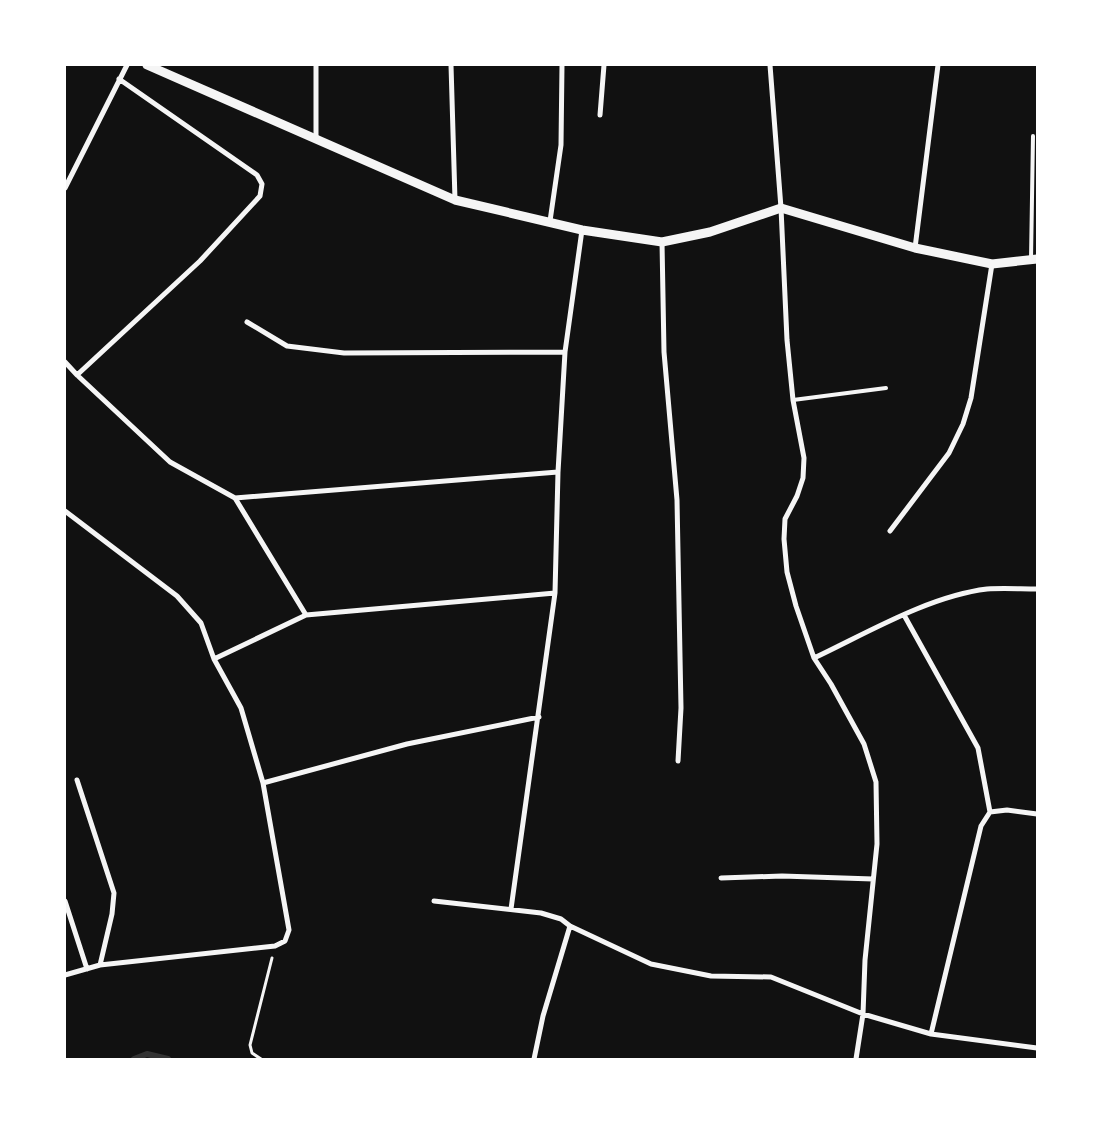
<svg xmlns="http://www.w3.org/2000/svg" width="1102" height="1124" viewBox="0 0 1102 1124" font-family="Barlow,sans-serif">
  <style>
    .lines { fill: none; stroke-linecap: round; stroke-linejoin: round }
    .stream { stroke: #333; stroke-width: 6 }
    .path { stroke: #f5f5f5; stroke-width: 3 }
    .service { stroke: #f5f5f5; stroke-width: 4 }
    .minor { stroke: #f5f5f5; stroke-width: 5 }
    .tertiary { stroke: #f5f5f5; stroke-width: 9 }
  </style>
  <rect width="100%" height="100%" fill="#111"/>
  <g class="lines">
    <path class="stream" d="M 134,1059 L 147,1054 L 168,1059"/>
    <path class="path" d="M 261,1059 L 252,1053 L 250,1045 L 272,958"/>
    <path class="service" d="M 1031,259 L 1033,136
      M 793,400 L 886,388"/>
    <path class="minor" d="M 451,65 L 455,200
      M 770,65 L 781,208 L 787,340 L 793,400 L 804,458 L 803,478 L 797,496 L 785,519 L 784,539 L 787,572 L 796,606 L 814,658 L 831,684 L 864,744 L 876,782 L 877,844 L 865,960 L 863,1014 L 856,1059
      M 600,115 L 604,65
      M 316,140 L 316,65
      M 65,188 L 127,65
      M 550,221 L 561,145 L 562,65
      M 662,242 L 664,352 L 677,500 L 681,708 L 678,761
      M 915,248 L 938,65
      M 247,322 L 287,346 L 344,353 L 565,352
      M 65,362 L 77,375 L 170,462 L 235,498 L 558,472
      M 77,375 L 200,261 L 260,196 L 262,184 L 257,175 L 119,79
      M 235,498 L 306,615
      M 65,511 L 177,596 L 201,623 L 214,659 L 241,708 L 263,783 L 289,930 L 285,941 L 275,946 L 100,965 L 65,975
      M 890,531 L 949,453 L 963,424 L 971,398 L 992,264
      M 904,615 L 978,748 L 990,812 L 981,826 L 931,1034
      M 814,658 C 867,633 929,596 987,589 C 1003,588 1021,589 1037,589
      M 214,659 L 306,615 L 555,593
      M 77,780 L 114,893 L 112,914 L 100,965
      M 263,783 L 407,744 L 539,717
      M 990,812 L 1007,810 L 1037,814
      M 721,878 L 782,876 L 873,879
      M 65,901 L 87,969
      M 434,901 L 541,913 L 561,919 L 570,926 L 651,964 L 711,976 L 771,977 L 863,1014 L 931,1034 L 1037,1048
      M 511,909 L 555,593 L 558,472 L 565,352 L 582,230
      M 534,1059 L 543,1016 L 570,926"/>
    <path class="tertiary" d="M 147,65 L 455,200 L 582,230 L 662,242 L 710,232 L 781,208 L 915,248 L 992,264 L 1037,259"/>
  </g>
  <rect width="1102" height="1124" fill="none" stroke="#ffffff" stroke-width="132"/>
</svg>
